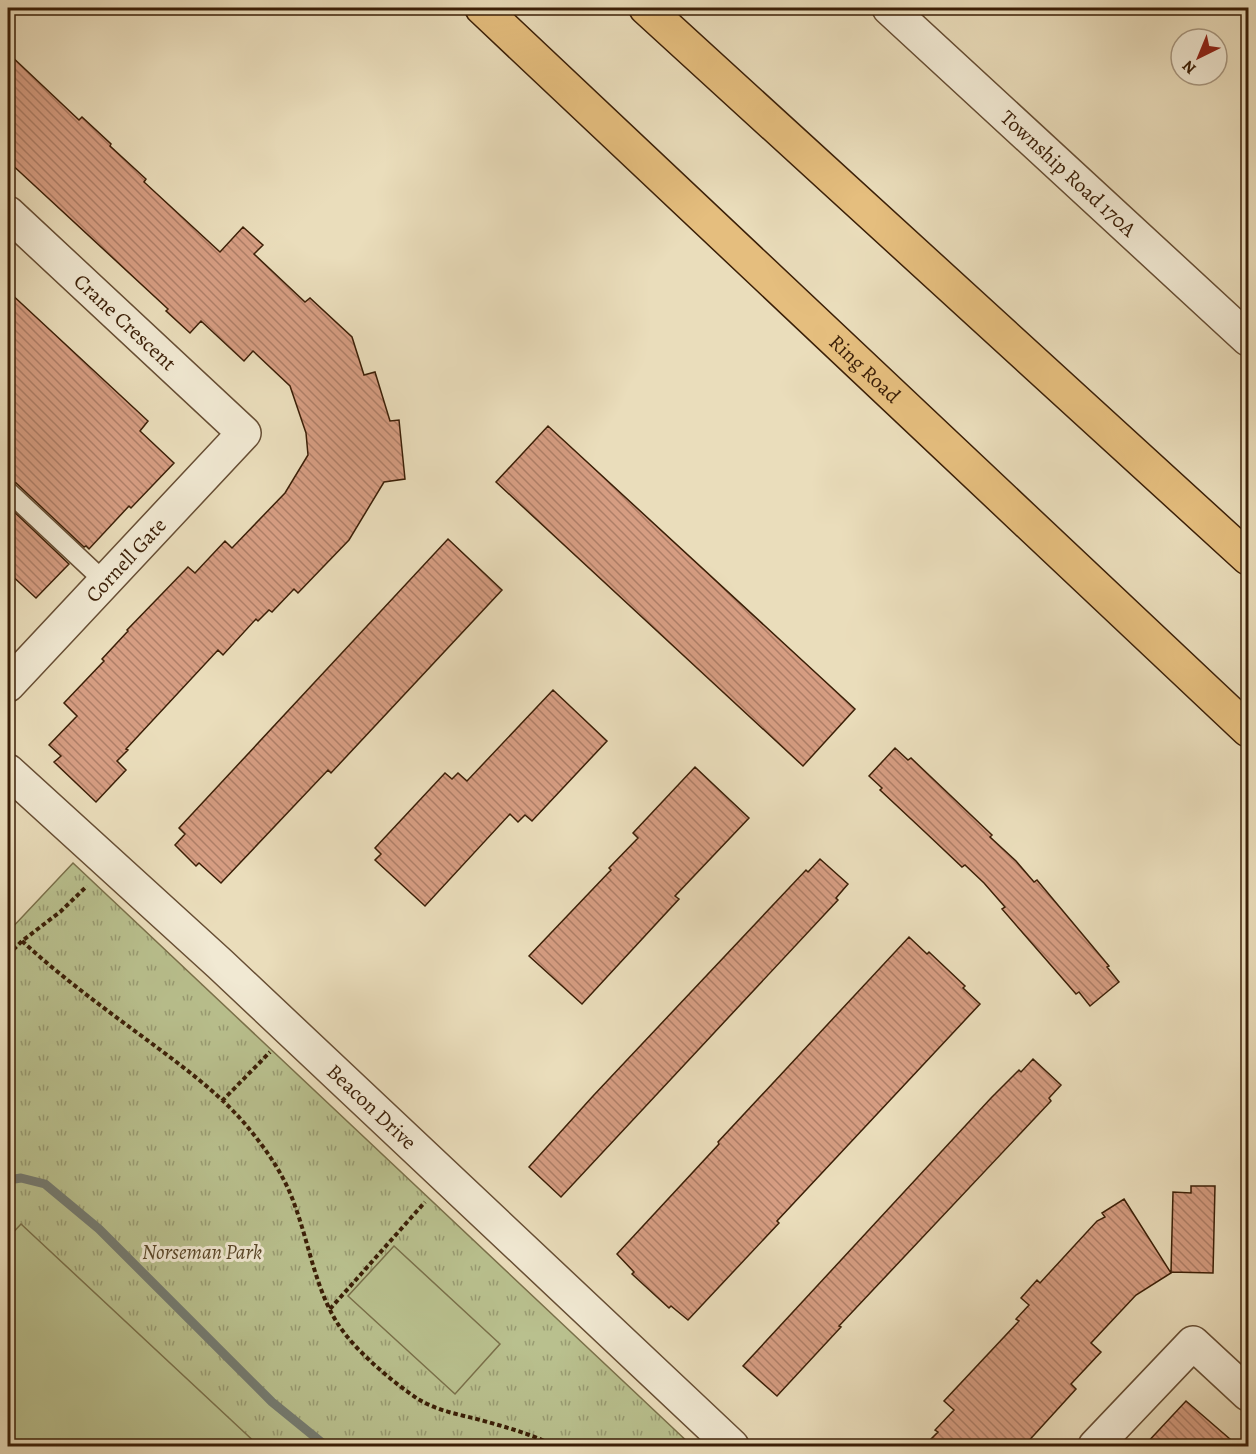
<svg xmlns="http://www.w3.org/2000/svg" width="1256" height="1454" viewBox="0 0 1256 1454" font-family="Alegreya,serif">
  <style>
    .park { fill: url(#park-tufts); stroke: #7a704a; stroke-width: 1.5 }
    .pitch { fill: #b9c08e; stroke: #7a704a; stroke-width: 1.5 }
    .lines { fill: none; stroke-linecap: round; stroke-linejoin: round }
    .stream { stroke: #757c72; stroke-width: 9 }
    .building { fill: url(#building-back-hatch); stroke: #3b1f07; stroke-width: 1.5 }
    .lane-casing { stroke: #674e34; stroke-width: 21 }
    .street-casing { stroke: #674e34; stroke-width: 36 }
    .highway-casing { stroke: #3b1f07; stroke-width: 36 }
    .path { stroke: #3b1f07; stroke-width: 4; stroke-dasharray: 4.5 3; stroke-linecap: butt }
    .lane { stroke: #f1e9d3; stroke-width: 18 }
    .street { stroke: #f1e9d3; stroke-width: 33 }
    .highway { stroke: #e5be7e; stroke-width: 33 }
    .labels { text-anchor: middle; stroke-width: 6; stroke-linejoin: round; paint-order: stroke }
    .street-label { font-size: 21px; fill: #3b1f07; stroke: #f1e9d3 }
    .park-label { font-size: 21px; font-style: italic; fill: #5a4729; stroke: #f1e9d3 }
  </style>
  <defs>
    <pattern id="park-tufts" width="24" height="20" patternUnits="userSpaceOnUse" patternTransform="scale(1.5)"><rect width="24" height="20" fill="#b9c08e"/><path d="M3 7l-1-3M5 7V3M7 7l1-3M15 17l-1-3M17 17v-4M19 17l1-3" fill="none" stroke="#989b72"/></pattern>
    <pattern id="building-back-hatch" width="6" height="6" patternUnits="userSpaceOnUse" patternTransform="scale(1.5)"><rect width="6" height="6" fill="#d69d82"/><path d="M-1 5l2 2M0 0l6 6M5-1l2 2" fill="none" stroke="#af7f68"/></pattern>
  </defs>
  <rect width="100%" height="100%" fill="#eaddbb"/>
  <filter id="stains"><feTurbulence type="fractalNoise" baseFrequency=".00333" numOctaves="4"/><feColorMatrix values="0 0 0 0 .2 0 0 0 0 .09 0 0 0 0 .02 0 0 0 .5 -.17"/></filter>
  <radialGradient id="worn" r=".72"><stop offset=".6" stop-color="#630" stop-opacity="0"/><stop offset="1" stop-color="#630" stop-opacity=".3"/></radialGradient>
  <path class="park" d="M 73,863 L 692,1446 L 8,1446 L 8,932 Z"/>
  <path class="pitch" d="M 21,1224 L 259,1446 L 8,1446 L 8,1238 Z
    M 394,1246 L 500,1344 L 455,1394 L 348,1296 Z"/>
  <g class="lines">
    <path class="stream" d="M 8,1180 L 21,1178 L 45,1184 L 99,1229 L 272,1402 L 326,1446"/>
  </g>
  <path class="building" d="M 8,53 L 79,120 L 82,117 L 111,144 L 110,146 L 146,179 L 144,182 L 220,252 L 243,227 L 263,245 L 254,254 L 305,302 L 310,298 L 352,337 L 364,375 L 375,372 L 390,421 L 399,420 L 405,479 L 384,482 L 349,540 L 298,593 L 294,589 L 272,612 L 269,610 L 258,621 L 256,619 L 223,655 L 218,650 L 126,749 L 128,750 L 117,761 L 126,770 L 96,802 L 54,762 L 61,756 L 49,745 L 77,716 L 64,703 L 104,661 L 102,659 L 128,631 L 127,630 L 188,567 L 195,573 L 225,541 L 232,548 L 285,493 L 308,455 L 306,433 L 290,386 L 253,351 L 244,361 L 201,321 L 190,333 L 166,311 L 168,309 L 8,161 Z
    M 8,291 L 148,421 L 140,431 L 174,463 L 131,508 L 129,506 L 89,549 L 86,546 L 84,547 L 16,483 L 8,480 Z
    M 548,426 L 855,709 L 803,766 L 496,482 Z
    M 8,506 L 69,564 L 36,598 L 8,572 Z
    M 448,539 L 502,590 L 331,773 L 328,770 L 221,883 L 199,863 L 196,866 L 175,845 L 185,834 L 179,828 Z
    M 553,690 L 607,741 L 532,821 L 525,815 L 518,822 L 510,814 L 425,906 L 375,860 L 381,854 L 375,848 L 445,773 L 452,779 L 458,773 L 467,781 Z
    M 895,748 L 908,760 L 911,758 L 992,835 L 990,837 L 1016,861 L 1034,882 L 1037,880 L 1109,966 L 1107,967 L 1119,982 L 1090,1006 L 1079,992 L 1076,994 L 1002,909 L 1005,907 L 984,883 L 965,865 L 962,867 L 926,833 L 880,790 L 882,788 L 869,776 Z
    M 695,767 L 749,818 L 675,896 L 679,899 L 582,1004 L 529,956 L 611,870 L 609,868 L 638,838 L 633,833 Z
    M 820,859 L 848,884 L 836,898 L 838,900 L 561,1197 L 529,1167 L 593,1096 L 806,870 L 808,872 Z
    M 909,937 L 927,954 L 929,952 L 965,986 L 963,988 L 980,1004 L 777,1221 L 779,1223 L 688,1320 L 671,1306 L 669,1308 L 632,1274 L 634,1272 L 617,1254 L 719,1144 L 718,1142 Z
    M 1033,1059 L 1061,1085 L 1049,1098 L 1051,1101 L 839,1326 L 841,1327 L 777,1396 L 743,1366 L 991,1098 L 1019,1070 L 1021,1072 Z
    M 1191,1186 L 1215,1186 L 1213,1273 L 1171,1272 L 1173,1192 L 1191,1193 Z
    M 1124,1199 L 1171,1273 L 1136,1295 L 1091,1343 L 1101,1352 L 1071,1384 L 1076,1389 L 1024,1446 L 924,1446 L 938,1432 L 935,1430 L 954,1410 L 944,1401 L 1019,1321 L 1016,1319 L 1029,1305 L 1021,1298 L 1037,1280 L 1040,1283 L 1097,1221 L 1105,1217 L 1102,1213 Z
    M 1186,1401 L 1238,1446 L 1144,1446 Z"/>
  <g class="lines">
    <defs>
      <path id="lane" d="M 8,491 L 105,582"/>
      <g id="street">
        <path id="s1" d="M 889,8 L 1248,339"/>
        <path id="s2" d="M 8,213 L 244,433 L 8,685"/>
        <path id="s3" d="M 8,771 L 220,964 L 732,1446"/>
        <path d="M 1095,1446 L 1193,1343 L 1248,1394"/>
      </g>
      <g id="highway">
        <path id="s4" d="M 482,8 L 1248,730"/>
        <path d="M 646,8 L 1248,558"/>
      </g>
    </defs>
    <use href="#lane" class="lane-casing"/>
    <use href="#street" class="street-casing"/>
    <use href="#highway" class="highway-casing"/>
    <path class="path" d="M 22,941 C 60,976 101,1006 143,1037 C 179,1064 216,1090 246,1125 C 266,1149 285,1176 295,1206 C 309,1244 315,1286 336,1321 C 353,1349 391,1381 418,1399 C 434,1409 455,1414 473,1418 C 502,1426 529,1433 555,1446
      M 8,955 L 22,941 L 60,912 L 87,886
      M 222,1101 L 270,1052
      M 330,1309 L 425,1202"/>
    <use href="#lane" class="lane"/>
    <use href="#street" class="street"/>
    <use href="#highway" class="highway"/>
  </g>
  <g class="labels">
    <g class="street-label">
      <text dy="7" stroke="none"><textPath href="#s1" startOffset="244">Township Road 170A</textPath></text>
      <text dy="7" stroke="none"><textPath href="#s2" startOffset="160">Crane Crescent</textPath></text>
      <text dy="7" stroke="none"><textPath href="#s4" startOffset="526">Ring Road</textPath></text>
      <text transform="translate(126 560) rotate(-47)" y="7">Cornell Gate</text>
      <text dy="7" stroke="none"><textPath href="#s3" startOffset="495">Beacon Drive</textPath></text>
    </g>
    <g class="park-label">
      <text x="202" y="1259">Norseman Park</text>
    </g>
  </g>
  <rect width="1256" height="1454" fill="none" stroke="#eaddbb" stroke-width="30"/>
  <rect x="9" y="9" width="1238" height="1436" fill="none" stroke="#3b1f07" stroke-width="3"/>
  <rect x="15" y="15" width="1226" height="1424" fill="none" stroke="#3b1f07" stroke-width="1.5"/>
  <g transform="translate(1199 57) rotate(223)"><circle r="28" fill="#f1e9d3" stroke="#a89881" stroke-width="1.5"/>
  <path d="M0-4.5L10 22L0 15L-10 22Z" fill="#8f2418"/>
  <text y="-9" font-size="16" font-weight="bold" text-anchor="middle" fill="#3b1f07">N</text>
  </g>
  <rect width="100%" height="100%" filter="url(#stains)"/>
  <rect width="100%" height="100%" fill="url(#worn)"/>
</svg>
